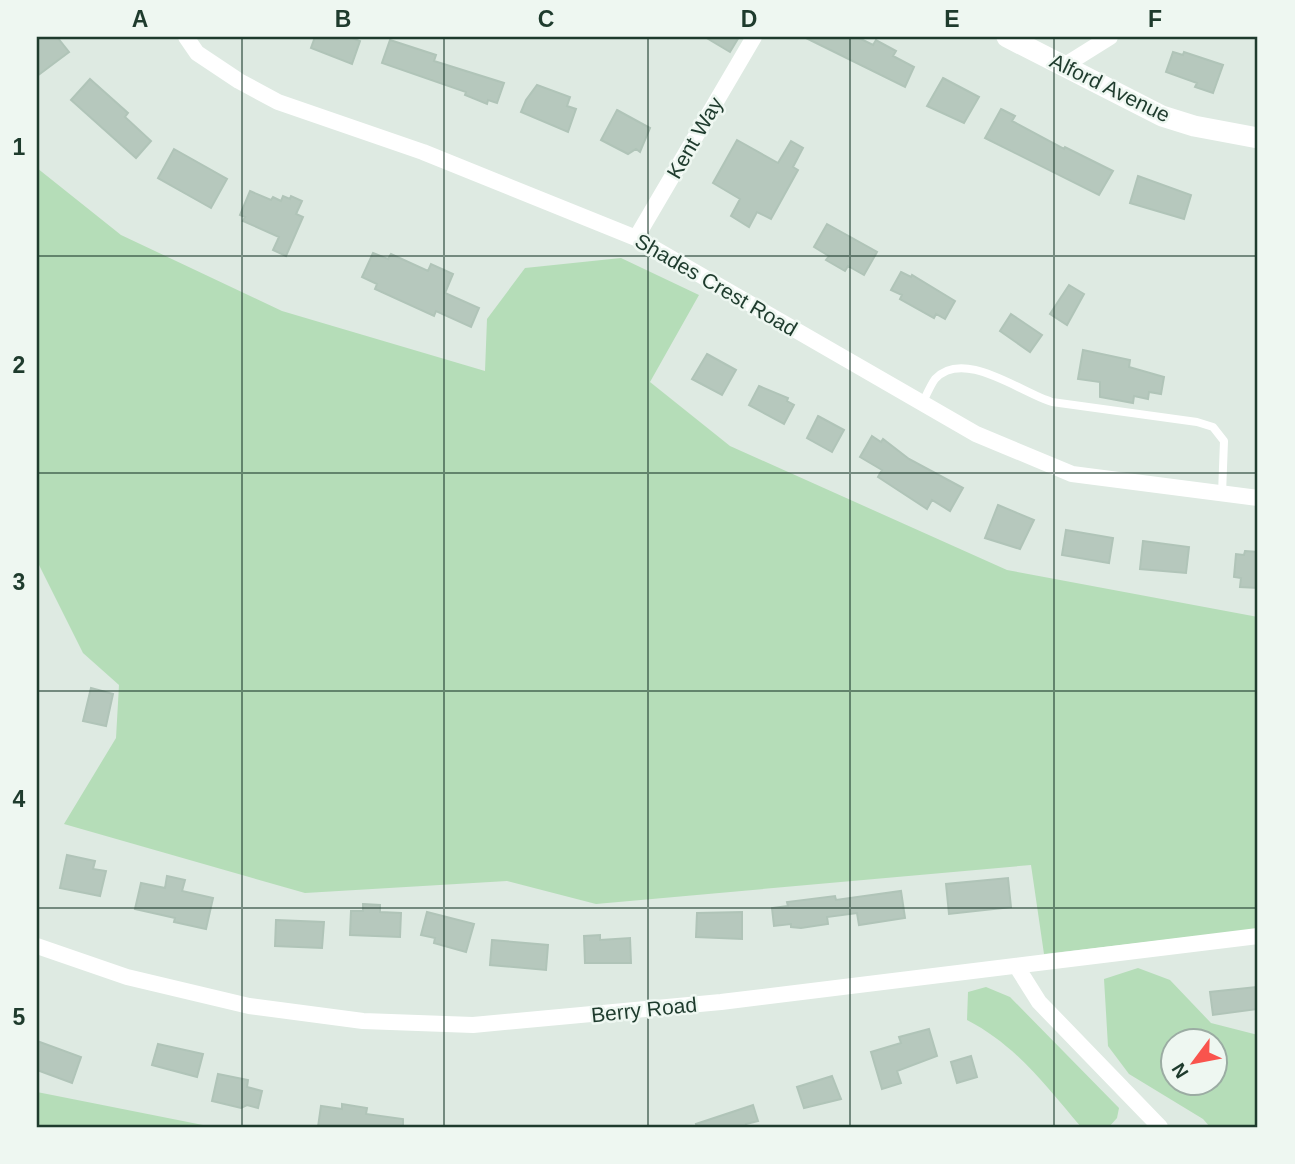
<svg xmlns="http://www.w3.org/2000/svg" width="1295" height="1164" viewBox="0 0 1295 1164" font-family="Helvetica,sans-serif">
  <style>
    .green { fill: #b5ddb8; fill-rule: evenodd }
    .building { fill: #b6c8bd; stroke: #b0c4b8; stroke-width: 2 }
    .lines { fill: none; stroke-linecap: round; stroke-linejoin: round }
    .service { stroke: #fff; stroke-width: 8 }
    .minor { stroke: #fff; stroke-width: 16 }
    .tertiary { stroke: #fff; stroke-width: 21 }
    .grid { fill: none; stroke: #1e3b2d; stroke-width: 2; stroke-opacity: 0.55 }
    .labels { text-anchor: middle; stroke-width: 5; stroke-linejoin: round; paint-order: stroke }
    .street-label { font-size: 21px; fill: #1e3b2d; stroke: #eef7f1 }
    .neatline { fill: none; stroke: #1e3b2d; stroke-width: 2.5 }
    .grid-label { font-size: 23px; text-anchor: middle; font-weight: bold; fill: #1e3b2d }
  </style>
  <rect width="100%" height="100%" fill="#deeae2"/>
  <path class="green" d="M 37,168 L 121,235 L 282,311 L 485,371 L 487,319 L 525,268 L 621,258 L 699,295 L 650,382 L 730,446 L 1007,570 L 1258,617 L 1258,929 L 1044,954 L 1031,865 L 596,904 L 507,881 L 305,893 L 64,824 L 116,738 L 119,685 L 83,653 L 37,561 Z
    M 1138,968 L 1170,980 L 1211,1023 L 1258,1035 L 1258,1127 L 1210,1127 L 1203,1119 L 1129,1074 L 1108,1046 L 1104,979 ZM 1172,1042 L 1214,1042 L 1214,1084 L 1172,1084 Z
    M 986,987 L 1010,997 L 1119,1108 L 1117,1118 L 1109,1127 L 1081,1127 C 1045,1085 1017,1046 967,1020 L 968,992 Z
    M 37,1092 L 213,1127 L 37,1127 Z"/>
  <path class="building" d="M 37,37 L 57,37 L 69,52 L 37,76 Z
    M 315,37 L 349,37 L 360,41 L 352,64 L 311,48 Z
    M 705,37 L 739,37 L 730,52 Z
    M 804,37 L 857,37 L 873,45 L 876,40 L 896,51 L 893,56 L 914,67 L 905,87 Z
    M 390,40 L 436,55 L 434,61 L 504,83 L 497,103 L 488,100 L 487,104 L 465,95 L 466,92 L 382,63 Z
    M 1173,52 L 1183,55 L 1184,52 L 1223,65 L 1213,93 L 1195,87 L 1197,83 L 1166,72 Z
    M 943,78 L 979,97 L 964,123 L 927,106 Z
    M 90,79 L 128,113 L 125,117 L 151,141 L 136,158 L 71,100 Z
    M 537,85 L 570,97 L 567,106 L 576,109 L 568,132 L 521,112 L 526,100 Z
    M 1001,109 L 1015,116 L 1012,121 L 1064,149 L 1065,147 L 1113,171 L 1099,195 L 985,138 Z
    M 617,110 L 650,128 L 640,152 L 636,149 L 628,154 L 601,140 Z
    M 737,140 L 778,163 L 791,141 L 803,148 L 793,167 L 798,170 L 771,219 L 757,212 L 749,227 L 731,216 L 740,199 L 713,183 Z
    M 174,149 L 227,179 L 211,208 L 158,178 Z
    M 1138,176 L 1191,195 L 1184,219 L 1130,203 Z
    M 250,191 L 271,200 L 273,197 L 281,201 L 283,196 L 290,199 L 291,196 L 302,201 L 296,214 L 303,217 L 286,256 L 273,250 L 279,237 L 243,221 L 245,217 L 240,215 Z
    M 827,224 L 877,252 L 864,275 L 848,266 L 845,271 L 826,260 L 829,256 L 814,247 Z
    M 373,253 L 388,259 L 391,254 L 428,271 L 431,264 L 453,274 L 445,293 L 479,308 L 471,327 L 436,311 L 434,316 L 375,289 L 377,284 L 362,277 Z
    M 901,272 L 911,277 L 912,275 L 955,301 L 945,319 L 936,314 L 934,318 L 900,299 L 902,295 L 891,290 Z
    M 1069,285 L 1084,294 L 1067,325 L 1050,314 Z
    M 1011,314 L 1042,335 L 1030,352 L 1000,331 Z
    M 1083,350 L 1130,360 L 1129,367 L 1164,377 L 1161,394 L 1149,392 L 1148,399 L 1134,396 L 1133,403 L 1100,397 L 1100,382 L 1078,379 Z
    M 707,354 L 736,370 L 722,395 L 692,379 Z
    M 759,386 L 788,398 L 787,401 L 794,405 L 784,424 L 749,405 Z
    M 818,416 L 844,430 L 832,452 L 807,438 Z
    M 872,436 L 881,442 L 883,439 L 909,459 L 963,488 L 950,511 L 932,500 L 927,509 L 878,477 L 882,470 L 860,457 Z
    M 998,505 L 1034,520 L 1020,549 L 985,538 Z
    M 1066,530 L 1113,538 L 1109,563 L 1062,555 Z
    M 1143,541 L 1189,547 L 1186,573 L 1140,569 Z
    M 1245,551 L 1258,552 L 1258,588 L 1240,587 L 1241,578 L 1234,577 L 1236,554 L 1244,555 Z
    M 91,688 L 113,694 L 106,726 L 83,721 Z
    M 67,855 L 95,861 L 93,869 L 106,871 L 100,896 L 60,888 Z
    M 167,876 L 185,880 L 182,891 L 213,898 L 206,929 L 174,922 L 175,918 L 135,909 L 141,883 L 165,888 Z
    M 1008,878 L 1011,907 L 949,914 L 946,884 Z
    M 901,891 L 905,918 L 859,925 L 857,913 L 827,917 L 828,924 L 801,928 L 791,927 L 791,924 L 774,926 L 772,908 L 788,906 L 787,902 L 835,896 L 836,900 Z
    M 363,904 L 380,905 L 380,912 L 401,913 L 400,937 L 350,935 L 351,911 L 363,911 Z
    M 427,912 L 474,924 L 466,952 L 434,943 L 435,938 L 421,935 Z
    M 742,912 L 742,939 L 696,937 L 697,913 Z
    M 276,920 L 324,922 L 322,948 L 275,946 Z
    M 600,935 L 600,940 L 630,938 L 631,963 L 585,963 L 584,936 Z
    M 492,940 L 548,945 L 546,970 L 490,965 Z
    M 1256,987 L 1258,1009 L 1213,1015 L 1210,992 Z
    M 929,1029 L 937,1056 L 897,1071 L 901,1083 L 882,1089 L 871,1052 L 901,1043 L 899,1037 Z
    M 37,1041 L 81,1057 L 72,1083 L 37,1070 Z
    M 158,1044 L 203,1054 L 197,1077 L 152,1065 Z
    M 971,1056 L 977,1077 L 957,1083 L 951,1062 Z
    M 218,1074 L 248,1080 L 247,1087 L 262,1091 L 258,1108 L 247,1105 L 241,1108 L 212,1101 Z
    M 832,1076 L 841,1099 L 804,1108 L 797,1087 Z
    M 342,1104 L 367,1108 L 366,1114 L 403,1119 L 403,1127 L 318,1127 L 321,1106 L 342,1109 Z
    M 753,1105 L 758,1121 L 746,1124 L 747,1127 L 697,1127 L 696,1124 Z"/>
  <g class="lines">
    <path class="service" d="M 922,404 C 926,396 930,386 935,379 C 964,348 1021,393 1052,402 L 1197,422 L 1213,427 L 1224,441 L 1222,494"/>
    <path class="minor" d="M 186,37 L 197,53 L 239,81 L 278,102 L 423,152 L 636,238 L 976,434 L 1072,474 L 1258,498
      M 1062,67 L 1110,37
      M 636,238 L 754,37
      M 37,946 L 127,977 L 249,1006 L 363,1021 L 473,1025 L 721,1002 L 1258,936
      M 1017,967 L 1039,1002 L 1160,1127"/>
    <path class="tertiary" d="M 1007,37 L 1162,116 L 1194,126 L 1258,138"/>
  </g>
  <path class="grid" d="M 242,37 L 242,1127M 444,37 L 444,1127M 648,37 L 648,1127M 850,37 L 850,1127M 1054,37 L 1054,1127M 37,256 L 1258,256M 37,473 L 1258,473M 37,691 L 1258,691M 37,908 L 1258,908"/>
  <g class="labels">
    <g class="street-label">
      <text transform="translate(1110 88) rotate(26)" y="7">Alford Avenue</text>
      <text transform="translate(695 138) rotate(-60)" y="7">Kent Way</text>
      <text transform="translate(716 285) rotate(30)" y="7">Shades Crest Road</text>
      <text transform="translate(644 1010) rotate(-6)" y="7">Berry Road</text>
    </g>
  </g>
  <rect width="1295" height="1164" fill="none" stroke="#eef7f1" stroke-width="77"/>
  <g transform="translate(1194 1062) rotate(238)"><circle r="33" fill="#eef7f1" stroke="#9baca3" stroke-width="2"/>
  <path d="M0-5L12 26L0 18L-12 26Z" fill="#f9544d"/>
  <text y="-10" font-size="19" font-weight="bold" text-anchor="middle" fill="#1e3b2d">N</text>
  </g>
  <rect x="38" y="38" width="1218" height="1088" class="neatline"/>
  <g class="grid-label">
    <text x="140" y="27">A</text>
    <text x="343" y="27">B</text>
    <text x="546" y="27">C</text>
    <text x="749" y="27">D</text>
    <text x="952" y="27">E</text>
    <text x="1155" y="27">F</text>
    <text x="19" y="155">1</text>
    <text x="19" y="373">2</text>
    <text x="19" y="590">3</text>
    <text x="19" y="807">4</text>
    <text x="19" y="1025">5</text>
  </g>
</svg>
